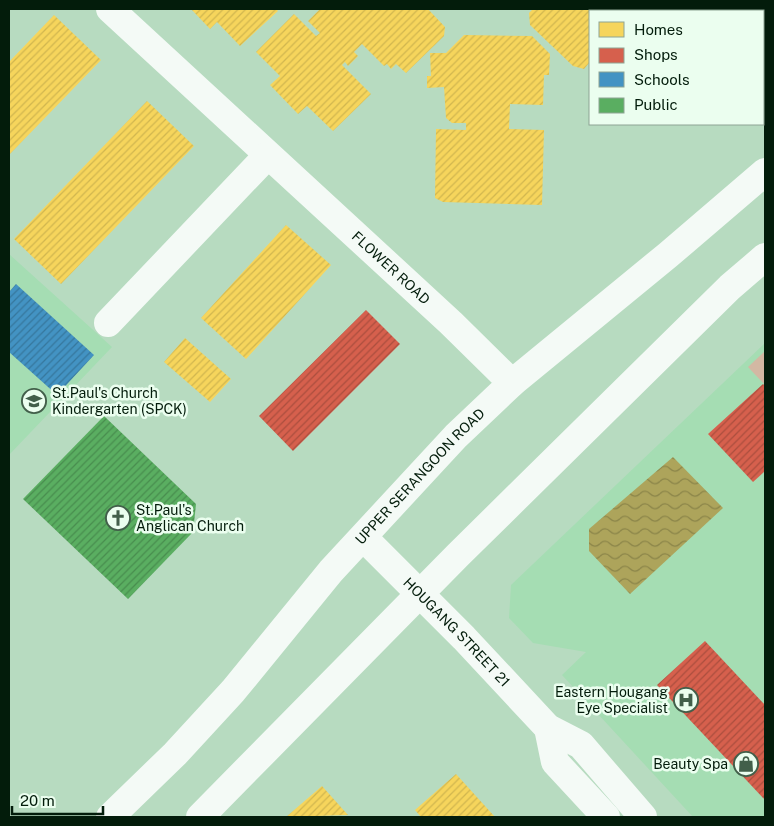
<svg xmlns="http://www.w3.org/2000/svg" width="774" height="826" viewBox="0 0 774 826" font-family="'Public Sans',sans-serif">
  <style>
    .built { fill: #a5ddb3 }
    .green { fill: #d3b8a3 }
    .water { fill: url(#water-waves) }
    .homes { fill: url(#homes-hatch) }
    .shops { fill: url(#shops-hatch) }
    .schools { fill: url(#schools-hatch) }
    .public { fill: url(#public-hatch) }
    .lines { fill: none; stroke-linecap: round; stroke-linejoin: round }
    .street { stroke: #f4faf6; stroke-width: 28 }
    .primary { stroke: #f4faf6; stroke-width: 28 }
    .labels { text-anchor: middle; stroke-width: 5; stroke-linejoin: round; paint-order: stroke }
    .street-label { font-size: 14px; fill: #031c0b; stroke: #ebfeef }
    .poi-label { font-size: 14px; fill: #031c0b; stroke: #ebfeef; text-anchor: start }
  </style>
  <defs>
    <pattern id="water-waves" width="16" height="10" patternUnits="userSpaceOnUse" patternTransform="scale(1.25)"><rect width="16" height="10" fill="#ada45b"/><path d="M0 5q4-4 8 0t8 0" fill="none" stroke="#8b8549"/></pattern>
    <pattern id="homes-hatch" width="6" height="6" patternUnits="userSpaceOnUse" patternTransform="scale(1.25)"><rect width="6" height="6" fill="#f6d55c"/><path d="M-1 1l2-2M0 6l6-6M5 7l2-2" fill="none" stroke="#d1b64f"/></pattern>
    <pattern id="shops-hatch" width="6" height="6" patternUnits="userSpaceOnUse" patternTransform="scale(1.25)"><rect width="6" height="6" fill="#d6604d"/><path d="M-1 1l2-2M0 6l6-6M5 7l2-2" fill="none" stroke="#ab4e3e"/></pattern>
    <pattern id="schools-hatch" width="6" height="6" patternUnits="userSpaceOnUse" patternTransform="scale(1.25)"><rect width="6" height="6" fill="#4393c3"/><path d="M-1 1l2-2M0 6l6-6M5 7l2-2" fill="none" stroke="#36779d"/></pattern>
    <pattern id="public-hatch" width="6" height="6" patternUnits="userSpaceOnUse" patternTransform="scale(1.25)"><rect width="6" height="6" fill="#5aae61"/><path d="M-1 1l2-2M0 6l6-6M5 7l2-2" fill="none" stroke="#488d4e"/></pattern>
  </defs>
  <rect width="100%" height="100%" fill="#b7dbc0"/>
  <path class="built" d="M 9,254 L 112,347 L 9,455 Z
    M 765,343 L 765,817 L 693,817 L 562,675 L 586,652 L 533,643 L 509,618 L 511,585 Z"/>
  <path class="green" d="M 765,351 L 765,385 L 748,367 Z"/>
  <path class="water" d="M 673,457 L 723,508 L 630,594 L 589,551 L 589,529 Z"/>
  <path class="homes" d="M 191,9 L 276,9 L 278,11 L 240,46 L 217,22 L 210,29 Z
    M 320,9 L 428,9 L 445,27 L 444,36 L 406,73 L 396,64 L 391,69 L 387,64 L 384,66 L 362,44 L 354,52 L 358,56 L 348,66 L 345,62 L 342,65 L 371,94 L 333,131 L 307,106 L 298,114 L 270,85 L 280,76 L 256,52 L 294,14 L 316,36 L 320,33 L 308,21 Z
    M 533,9 L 656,9 L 653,11 L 590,11 L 590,62 L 584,69 L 573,66 L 530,25 L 529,13 Z
    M 696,9 L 755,9 L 752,11 L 694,11 Z
    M 54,15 L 101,60 L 9,155 L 9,62 Z
    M 464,35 L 532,36 L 550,54 L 549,75 L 544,75 L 543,105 L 510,104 L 509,129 L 544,130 L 542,205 L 443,202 L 435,198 L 436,129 L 466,130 L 466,123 L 452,123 L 446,118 L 444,87 L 427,88 L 427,76 L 431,76 L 430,53 L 446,53 Z
    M 147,101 L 194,146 L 61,284 L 14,239 Z
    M 286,225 L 331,265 L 246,359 L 201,318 Z
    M 185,338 L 231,379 L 210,402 L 164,362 Z
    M 456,774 L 495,817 L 421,817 L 415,810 Z
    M 322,786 L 348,815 L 286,817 Z"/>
  <path class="shops" d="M 366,310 L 400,344 L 293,451 L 259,416 Z
    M 763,384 L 765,386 L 765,471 L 753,482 L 708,434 Z
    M 705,641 L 765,705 L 765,800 L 657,685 Z"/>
  <path class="schools" d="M 16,284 L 94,355 L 57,395 L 9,352 L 9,292 Z"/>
  <path class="public" d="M 104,416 L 196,504 L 193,532 L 128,599 L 23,499 Z"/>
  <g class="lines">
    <g class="street">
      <path id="s1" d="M 110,9 L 451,323 L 512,383"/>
      <path d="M 108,323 L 267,156"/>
      <path id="s2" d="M 364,538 L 464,638 L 548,728 L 581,745 L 643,817"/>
      <path d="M 548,728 L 555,762 L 606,817"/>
    </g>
    <g class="primary">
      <path id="s3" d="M 110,817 L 175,754 L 233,691 L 331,571 L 456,436 L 512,383 L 668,255 L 765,172"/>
      <path d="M 200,817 L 458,555 L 730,287 L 765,257"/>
    </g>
  </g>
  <defs>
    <symbol id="school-ring" viewBox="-11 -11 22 22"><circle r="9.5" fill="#ebfeef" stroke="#425f4a" stroke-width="1.5"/><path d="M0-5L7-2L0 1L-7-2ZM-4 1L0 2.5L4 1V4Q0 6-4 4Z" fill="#425f4a"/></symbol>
    <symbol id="church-ring" viewBox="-11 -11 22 22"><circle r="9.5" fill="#ebfeef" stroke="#425f4a" stroke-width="1.5"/><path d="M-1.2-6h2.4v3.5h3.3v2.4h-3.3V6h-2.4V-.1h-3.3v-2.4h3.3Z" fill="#425f4a"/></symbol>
    <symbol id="hospital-ring" viewBox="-11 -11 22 22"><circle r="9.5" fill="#ebfeef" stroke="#425f4a" stroke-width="1.5"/><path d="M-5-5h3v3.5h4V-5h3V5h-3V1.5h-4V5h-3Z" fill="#425f4a"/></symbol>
    <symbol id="shop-ring" viewBox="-11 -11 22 22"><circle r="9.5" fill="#ebfeef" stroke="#425f4a" stroke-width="1.5"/><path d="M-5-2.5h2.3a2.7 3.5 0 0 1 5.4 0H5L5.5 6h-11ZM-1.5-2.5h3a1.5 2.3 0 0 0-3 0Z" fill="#425f4a"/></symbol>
  </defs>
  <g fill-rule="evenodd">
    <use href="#school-ring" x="20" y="387" width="28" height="28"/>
    <use href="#church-ring" x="104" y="504" width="28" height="28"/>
    <use href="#hospital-ring" x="672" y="686" width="28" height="28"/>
    <use href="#shop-ring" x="732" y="750" width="28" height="28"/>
  </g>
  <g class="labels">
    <g class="street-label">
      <text dy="5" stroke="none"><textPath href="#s1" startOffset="382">FLOWER ROAD</textPath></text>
      <text dy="5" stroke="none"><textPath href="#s3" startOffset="461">UPPER SERANGOON ROAD</textPath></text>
      <text dy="5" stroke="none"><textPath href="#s2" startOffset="132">HOUGANG STREET 21</textPath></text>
    </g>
    <g class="poi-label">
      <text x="52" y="398">St.Paul's Church<tspan x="52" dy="16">Kindergarten (SPCK)</tspan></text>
      <text x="136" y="515">St.Paul's<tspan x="136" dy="16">Anglican Church</tspan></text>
      <text x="668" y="697" text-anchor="end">Eastern Hougang<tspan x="668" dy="16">Eye Specialist</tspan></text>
      <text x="728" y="769" text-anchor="end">Beauty Spa</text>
    </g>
  </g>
  <rect width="774" height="826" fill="none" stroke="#031c0b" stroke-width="20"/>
  <rect x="589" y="10" width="175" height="115" fill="#ebfeef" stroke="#8ea494"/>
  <rect x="599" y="22" width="25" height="15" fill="#f6d55c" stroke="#8ea494"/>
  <text x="634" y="35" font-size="15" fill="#031c0b">Homes</text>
  <rect x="599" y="48" width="25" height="15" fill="#d6604d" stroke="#8ea494"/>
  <text x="634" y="60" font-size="15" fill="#031c0b">Shops</text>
  <rect x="599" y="72" width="25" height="15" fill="#4393c3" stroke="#8ea494"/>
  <text x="634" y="85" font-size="15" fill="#031c0b">Schools</text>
  <rect x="599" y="98" width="25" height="15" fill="#5aae61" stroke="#8ea494"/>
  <text x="634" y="110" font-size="15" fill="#031c0b">Public</text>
  <path d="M12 806v8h91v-8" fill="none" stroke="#031c0b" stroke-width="2.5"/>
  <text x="20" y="806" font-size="15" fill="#031c0b" stroke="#ebfeef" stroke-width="4" paint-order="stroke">20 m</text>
</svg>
